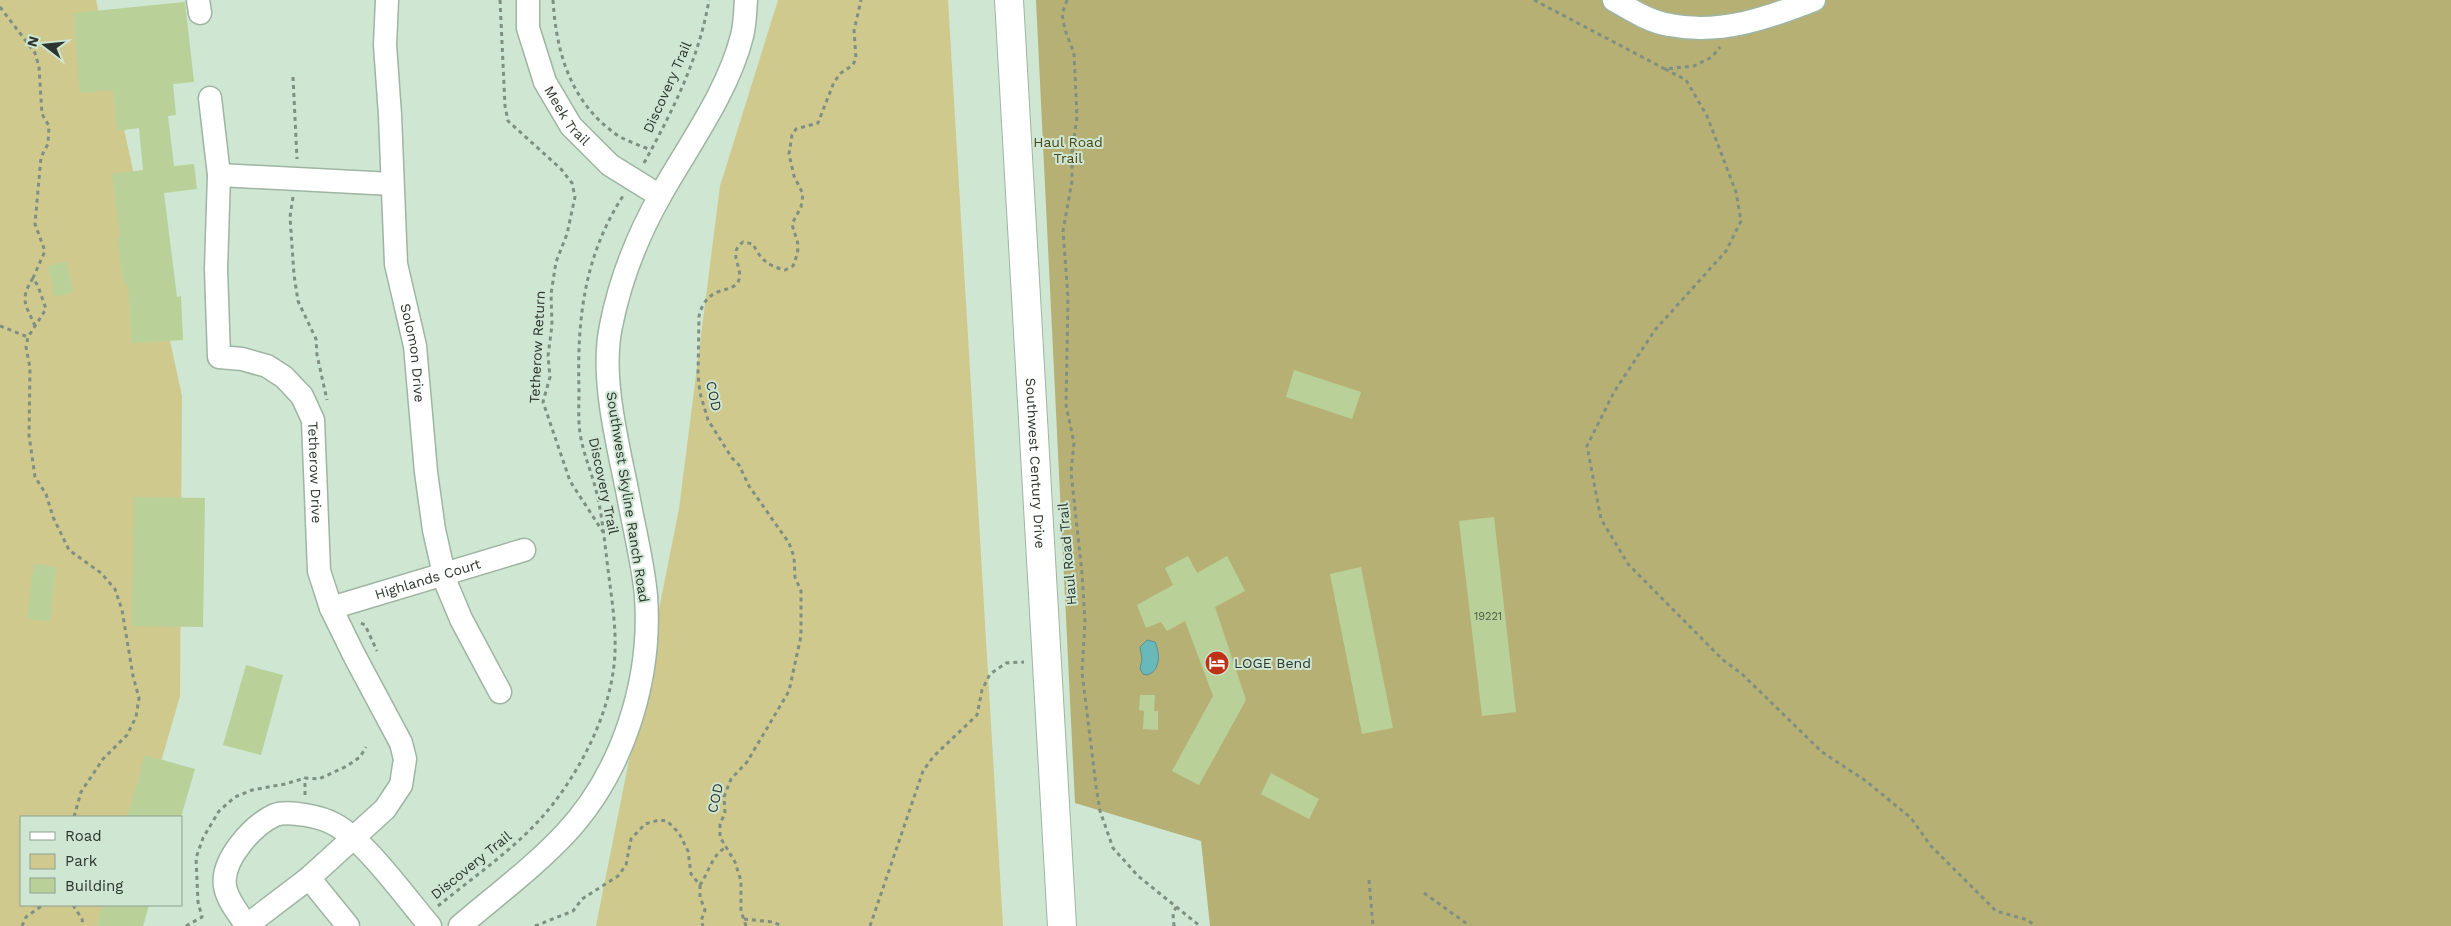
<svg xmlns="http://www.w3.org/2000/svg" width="2451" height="926" viewBox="0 0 2451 926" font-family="'Work Sans',sans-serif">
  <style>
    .green { fill: #cfc98e }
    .forest { fill: #b6b075 }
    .water { fill: #69b9bb; stroke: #579191 }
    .building { fill: #b9d199 }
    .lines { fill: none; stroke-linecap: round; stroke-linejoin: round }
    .minor-casing { stroke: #9eb5a2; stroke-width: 25 }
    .major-casing { stroke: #9eb5a2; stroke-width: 30 }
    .path { stroke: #7f8f82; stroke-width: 3; stroke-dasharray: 4 4; stroke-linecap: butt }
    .minor { stroke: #fff; stroke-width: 22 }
    .major { stroke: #fff; stroke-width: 28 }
    .labels { text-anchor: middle; stroke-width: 4; stroke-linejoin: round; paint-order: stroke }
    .number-label { font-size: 11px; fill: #4f5c49 }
    .street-label { font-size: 14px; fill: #2c352e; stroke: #cee6d2 }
    .park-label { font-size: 14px; fill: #494516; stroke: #cee6d2 }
    .poi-label { font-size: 14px; fill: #2c352e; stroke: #cee6d2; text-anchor: start }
  </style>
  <rect width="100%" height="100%" fill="#cee6d2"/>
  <path class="green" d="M 0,0 L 96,0 L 182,396 L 180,696 L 145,817 L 21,817 L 21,905 L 120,905 L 114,926 L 0,926 Z
    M 778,0 L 948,0 L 1003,926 L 596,926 L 679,509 L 720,186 Z"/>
  <path class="forest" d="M 1036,0 L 2451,0 L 2451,926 L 1210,926 L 1201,841 L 1075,803 Z"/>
  <path class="water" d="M 1147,640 L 1155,642 C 1160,653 1161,671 1147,675 L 1143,674 L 1140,669 L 1142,659 L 1140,647 Z"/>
  <path class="building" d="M 185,2 L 194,82 L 173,84 L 176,115 L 168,116 L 174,166 L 194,164 L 197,189 L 164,193 L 177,297 L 181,296 L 183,340 L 132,343 L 128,284 L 124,285 L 117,237 L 120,237 L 112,174 L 143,170 L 139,128 L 117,131 L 113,90 L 80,93 L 73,13 Z
    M 66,261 L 73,292 L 55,297 L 48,266 Z
    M 1294,370 L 1361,392 L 1352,419 L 1286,397 Z
    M 134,497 L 205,498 L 203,627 L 132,626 Z
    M 1494,517 L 1516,712 L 1482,716 L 1459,521 Z
    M 1188,556 L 1197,573 L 1227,556 L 1245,591 L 1215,607 L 1246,700 L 1199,785 L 1172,771 L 1213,696 L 1185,621 L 1167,631 L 1161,622 L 1146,628 L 1137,605 L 1173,585 L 1165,568 Z
    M 34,564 L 56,567 L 50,621 L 27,619 Z
    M 1361,567 L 1393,728 L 1362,734 L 1330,574 Z
    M 246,665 L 283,675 L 261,755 L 223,745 Z
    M 1140,695 L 1155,695 L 1154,711 L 1158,711 L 1158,730 L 1143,729 L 1144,711 L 1139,710 Z
    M 145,755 L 195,769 L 181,817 L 127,817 Z
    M 1271,773 L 1319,799 L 1309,819 L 1261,794 Z
    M 103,905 L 149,905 L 143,926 L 97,926 Z"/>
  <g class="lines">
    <defs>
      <g id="minor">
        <path d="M 198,0 L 200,13"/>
        <path id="s1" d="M 387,0 L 385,45 L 390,115 L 396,264 L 415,346 L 426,472 L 434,530 L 446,583 L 461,619 L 500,692"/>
        <path id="s2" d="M 528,0 L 528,28 L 545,82 L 571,126 L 610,165 L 660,196"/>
        <path d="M 1614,0 C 1631,10 1650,22 1670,25 C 1720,35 1768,18 1814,0"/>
        <path id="s3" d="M 210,98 L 219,175 L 216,269 L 219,357 L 242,359 L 267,366 L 284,377 L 302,396 L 313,420 L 319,571 L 331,608 L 354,655 L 401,743 L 405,759 L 401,785 L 385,809 L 309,878 L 246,926"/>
        <path d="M 219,175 L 392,184"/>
        <path id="s4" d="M 331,608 L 524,550"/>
        <path d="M 309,878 L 348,926"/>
        <path d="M 247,926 C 239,914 227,900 225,886 C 221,860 253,825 275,815 C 289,810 322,817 334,824 C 365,840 406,898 430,926"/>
        <path d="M 460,926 C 495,896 533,868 565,834 C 623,772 652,680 646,596 C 643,562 634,528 628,495 C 618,444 600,377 611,326 C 620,280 637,237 660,196 C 688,146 728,92 742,36 C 745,25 745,12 746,0"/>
      </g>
      <g id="major">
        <path id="s5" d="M 1009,0 L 1062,926"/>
      </g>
    </defs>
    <use href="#minor" class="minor-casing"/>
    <use href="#major" class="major-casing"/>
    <path class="path" d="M 500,0 L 505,106 L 508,121 L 561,169 L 572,183 L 575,197 L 567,234 L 556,262 L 551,294 L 552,325 L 548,356 L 550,377 L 543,402 L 570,481 L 603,532
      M 553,0 C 556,51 570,100 613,132 C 623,140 639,145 651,150
      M 1067,0 L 1062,14 L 1065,30 L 1074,53 L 1077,117 L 1072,152 L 1072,181 L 1063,231 L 1068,297 L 1066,405 L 1074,443 L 1071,472 L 1082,573 L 1085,622 L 1082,672 L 1096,786 L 1100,811 L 1113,848 L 1138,876 L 1200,926
      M 1534,0 L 1665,69 L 1694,66 L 1712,57 L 1720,47
      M 0,7 L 35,53 L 39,67 L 42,114 L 49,126 L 48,144 L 41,157 L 35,224 L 45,251 L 33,278 L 38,286 L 46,309 L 28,337 L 26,347 L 30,368 L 29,435 L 35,477 L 46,494 L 53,517 L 69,550 L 101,573 L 115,589 L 122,610 L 133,676 L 139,698 L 136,717 L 127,735 L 103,759 L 81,792 L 74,817
      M 1665,69 L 1686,80 L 1707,116 L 1736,192 L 1741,221 L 1726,251 L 1655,330 L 1614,392 L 1587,446 L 1601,519 L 1628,564 L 1723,660 L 1742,674 L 1822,752 L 1866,781 L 1911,818 L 1931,846 L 1996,911 L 2028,920 L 2035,926
      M 293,77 L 297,159
      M 644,163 C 672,112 699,59 709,0
      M 293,197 L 290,217 L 294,275 L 298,301 L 316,339 L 317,355 L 327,400
      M 33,278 C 19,300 26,305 35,326
      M 0,326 L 28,337
      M 361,623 L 365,625 L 377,651
      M 305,795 L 305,778
      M 1369,880 L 1373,926
      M 700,885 L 700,897 L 705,910 L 701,921 L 703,926
      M 1424,893 L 1470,926
      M 73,905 L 82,919 L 83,926
      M 438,906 C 477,874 522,844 553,804 C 586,761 613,705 615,652 C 616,627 612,601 609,577 C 605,548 603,518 596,490 C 591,471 583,453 580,433 C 578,419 579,404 579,389 C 577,320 584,256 623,196
      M 744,919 L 773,922 L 782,926
      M 22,926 L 26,917 L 43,905
      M 186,926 L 202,917 L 198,902 L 196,858 L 203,838 L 219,811 L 235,797 L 252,790 L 285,784 L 305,778 L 319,779 L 347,766 L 360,757 L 366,747
      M 535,926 L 573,911 L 582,899 L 618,876 L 626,865 L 631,839 L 645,824 L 659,820 L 667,821 L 679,833 L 688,851 L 691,874 L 700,885 C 709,872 712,855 725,848
      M 746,926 L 741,911 L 741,881 L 735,862 L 720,837 L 720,824 L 725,813 L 724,797 L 731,779 L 747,762 L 789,691 L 801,636 L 801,591 L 795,577 L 794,557 L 789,543 L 749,486 L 739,465 L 732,458 L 708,420 L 700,393 L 698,375 L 699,316 C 707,284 731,294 738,282 C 745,268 726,254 743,242 L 753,244 C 761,260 768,266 785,270 L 793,266 C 802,243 797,244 792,224 L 801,207 L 803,194 L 794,176 L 789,154 L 792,135 L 796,129 L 818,123 L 834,82 L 841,73 L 853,65 L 856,58 L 854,31 L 861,0
      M 870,926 L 923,771 L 933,757 L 977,715 L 982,690 L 990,674 L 1006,663 L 1024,662
      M 1174,926 L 1173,914 L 1176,907"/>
    <use href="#minor" class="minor"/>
    <use href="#major" class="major"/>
  </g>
  <defs>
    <symbol id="hotel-disc" viewBox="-11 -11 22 22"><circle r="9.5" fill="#be3316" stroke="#cee6d2"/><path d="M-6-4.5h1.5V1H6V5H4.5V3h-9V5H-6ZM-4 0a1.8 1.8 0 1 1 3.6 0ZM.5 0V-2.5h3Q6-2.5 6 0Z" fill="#fff"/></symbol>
  </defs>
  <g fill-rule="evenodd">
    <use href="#hotel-disc" x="1203" y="649" width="28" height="28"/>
  </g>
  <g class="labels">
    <g class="number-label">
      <text x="1488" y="620">19221</text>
    </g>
    <g class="street-label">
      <text transform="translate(667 87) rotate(-66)" y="5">Discovery Trail</text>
      <text dy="5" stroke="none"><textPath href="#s2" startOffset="125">Meek Trail</textPath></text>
      <text transform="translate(537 347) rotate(-87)" y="5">Tetherow Return</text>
      <text dy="5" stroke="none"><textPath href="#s1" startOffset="355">Solomon Drive</textPath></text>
      <text transform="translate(714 396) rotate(78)" y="5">COD</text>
      <text dy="5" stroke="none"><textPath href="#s5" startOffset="464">Southwest Century Drive</textPath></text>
      <text dy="5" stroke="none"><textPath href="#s3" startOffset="434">Tetherow Drive</textPath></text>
      <text transform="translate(604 486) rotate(78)" y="5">Discovery Trail</text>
      <text transform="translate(628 497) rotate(81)" y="5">Southwest Skyline Ranch Road</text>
      <text transform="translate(1067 554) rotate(-95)" y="5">Haul Road Trail</text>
      <text dy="5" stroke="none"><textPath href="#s4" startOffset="101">Highlands Court</textPath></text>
      <text transform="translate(715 798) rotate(-77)" y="5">COD</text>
      <text transform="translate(471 865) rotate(-39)" y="5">Discovery Trail</text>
    </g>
    <g class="park-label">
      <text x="1068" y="147">Haul Road<tspan x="1068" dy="16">Trail</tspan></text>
    </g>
    <g class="poi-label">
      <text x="1234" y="668">LOGE Bend</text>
    </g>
  </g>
  <rect x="20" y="816" width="162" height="90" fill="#cee6d2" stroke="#8d9f90"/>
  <rect x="30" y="832" width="25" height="8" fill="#ffffff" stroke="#8d9f90"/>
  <text x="65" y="841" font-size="15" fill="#2c352e">Road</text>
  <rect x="30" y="854" width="25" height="15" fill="#cfc98e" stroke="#8d9f90"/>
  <text x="65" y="866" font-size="15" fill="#2c352e">Park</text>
  <rect x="30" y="878" width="25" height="15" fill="#b9d199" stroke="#8d9f90"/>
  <text x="65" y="891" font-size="15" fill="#2c352e">Building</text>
  <g transform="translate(45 45) rotate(286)" stroke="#cee6d2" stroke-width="4" paint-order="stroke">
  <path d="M0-4L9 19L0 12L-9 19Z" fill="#2c352e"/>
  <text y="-8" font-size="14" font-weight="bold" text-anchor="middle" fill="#2c352e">N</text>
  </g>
</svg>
